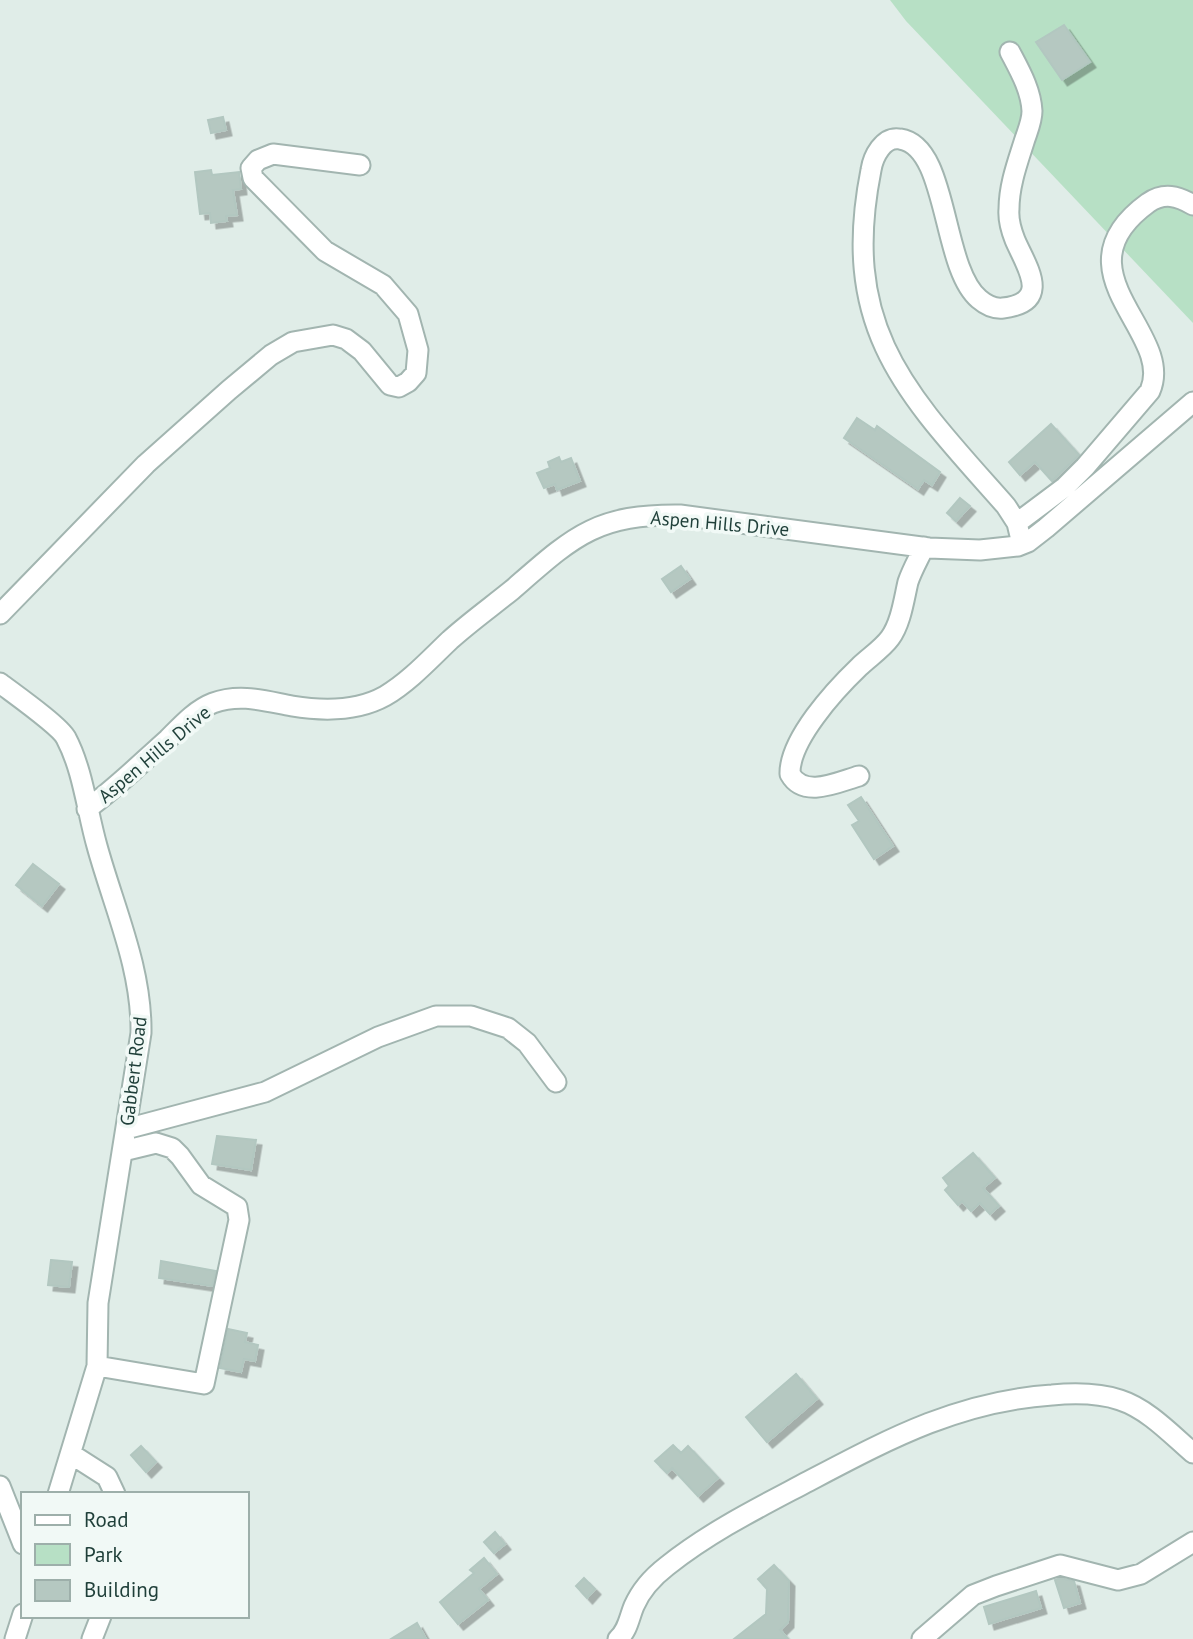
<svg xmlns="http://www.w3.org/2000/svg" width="1193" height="1639" viewBox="0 0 1193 1639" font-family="'PT Sans',sans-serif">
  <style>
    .green { fill: #b7e0c5 }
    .building { fill: #b5c8c1; stroke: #b2c7c0; stroke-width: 2; filter: url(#shadow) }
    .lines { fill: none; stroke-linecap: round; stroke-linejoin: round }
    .minor-casing { stroke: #a2b5b0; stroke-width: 23 }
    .minor { stroke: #fff; stroke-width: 19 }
    .labels { text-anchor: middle; stroke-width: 7; stroke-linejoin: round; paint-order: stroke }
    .street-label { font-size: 19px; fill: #1f3f39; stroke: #f1f9f6 }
  </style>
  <defs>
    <filter id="shadow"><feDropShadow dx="5.5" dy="5.5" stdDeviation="0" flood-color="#0004"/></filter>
  </defs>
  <rect width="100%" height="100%" fill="#e0ede8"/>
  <path class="green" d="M 890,0 L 1193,0 L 1193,323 L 906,21 Z"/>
  <path class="building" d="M 1064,25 L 1090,62 L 1062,80 L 1036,42 Z
    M 223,117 L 226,130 L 211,133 L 208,120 Z
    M 211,170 L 212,175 L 239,172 L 241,189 L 233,190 L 237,215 L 226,216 L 227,221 L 211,223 L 210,213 L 200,214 L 195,172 Z
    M 857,418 L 875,430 L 877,426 L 940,472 L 932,485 L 924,480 L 918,489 L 844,438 Z
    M 1051,424 L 1079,455 L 1052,481 L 1035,462 L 1020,475 L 1009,462 Z
    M 559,457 L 561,462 L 571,458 L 580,481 L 557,490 L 555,484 L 544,488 L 537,473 L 550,468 L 548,462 Z
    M 960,498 L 970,506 L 956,521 L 947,513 Z
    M 681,566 L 690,579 L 671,592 L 662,579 Z
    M 861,797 L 893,846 L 874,859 L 852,825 L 859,821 L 848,805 Z
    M 33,864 L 59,884 L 42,906 L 16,885 Z
    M 217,1136 L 256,1140 L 251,1170 L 212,1164 Z
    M 973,1153 L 995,1178 L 983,1188 L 999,1206 L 990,1214 L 980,1203 L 971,1211 L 962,1201 L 958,1205 L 945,1190 L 949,1186 L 943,1178 Z
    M 51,1260 L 72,1262 L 69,1287 L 48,1285 Z
    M 161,1261 L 216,1271 L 212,1286 L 159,1278 Z
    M 228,1329 L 247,1333 L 245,1342 L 258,1345 L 255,1361 L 244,1359 L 241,1372 L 220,1368 Z
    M 796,1374 L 817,1399 L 767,1442 L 746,1417 Z
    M 673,1445 L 681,1453 L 688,1446 L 718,1478 L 698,1496 L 672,1468 L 667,1473 L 655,1461 Z
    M 141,1446 L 156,1462 L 146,1472 L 131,1455 Z
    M 495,1532 L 505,1544 L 494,1553 L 484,1542 Z
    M 484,1558 L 497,1574 L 479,1589 L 488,1600 L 458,1624 L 440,1602 L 474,1573 L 470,1570 Z
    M 774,1565 L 789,1581 L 788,1622 L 780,1630 L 788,1639 L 734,1639 L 766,1614 L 767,1589 L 758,1579 Z
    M 584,1578 L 595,1589 L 587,1598 L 576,1586 Z
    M 1060,1578 L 1074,1581 L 1080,1603 L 1064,1608 L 1055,1580 Z
    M 1036,1591 L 1041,1608 L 989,1624 L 984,1607 Z
    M 417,1623 L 426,1639 L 391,1639 Z"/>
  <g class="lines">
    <defs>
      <path id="minor" d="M 1010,52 C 1020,71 1031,90 1032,111 C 1032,122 1027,132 1024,142 C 1017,164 1009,186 1009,209 C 1008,220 1011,230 1015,240 C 1026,266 1053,302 1003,308 C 994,309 986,305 979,299 C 941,267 949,146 900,139 C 883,136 873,157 871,170 C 839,331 908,395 1006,506 L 1017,523 L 1022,544
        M 1017,523 L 1065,487 L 1085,467 L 1150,391 C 1176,332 1053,272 1148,203 C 1164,192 1178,196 1193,205
        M 0,614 L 146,464 L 229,390 L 271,355 L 293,342 L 333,335 L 346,339 L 362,351 L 390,385 L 399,387 L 408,382 L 416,373 L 418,350 L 408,314 L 383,285 L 325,251 L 253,178 L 251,168 L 258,160 L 273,154 L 360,165
        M 0,683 C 13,693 60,726 66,738 C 83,770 87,811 97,846 C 114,908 142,968 141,1033 L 98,1303 L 97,1366 L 58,1494
        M 859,776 C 838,782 804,799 790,774 C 789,740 835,690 859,667 C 868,658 882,649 890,638 C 901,623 904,599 908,582 C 912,570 919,558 924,547
        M 87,809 C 116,788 141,763 168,739 C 181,726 195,710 213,703 C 240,693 265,701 292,706 C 322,711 358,711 385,696 C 409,682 430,659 450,640 C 470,622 491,607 512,590 C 573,537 595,514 680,515 L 929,548 L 980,550 L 1018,546 L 1028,542 L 1046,528 L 1193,402
        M 126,1129 L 265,1092 L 378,1037 L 436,1016 L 471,1016 L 508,1028 L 527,1043 L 556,1082
        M 97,1366 L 204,1384 L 239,1220 L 237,1207 L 201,1185 L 180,1156 L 172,1148 L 156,1143 L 123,1151
        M 71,1454 L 107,1477 L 115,1494
        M 0,1486 L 23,1544
        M 15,1639 L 23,1614
        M 92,1639 L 101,1616
        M 618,1639 C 628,1630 629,1618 634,1606 C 641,1590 654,1576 667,1566 C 711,1531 760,1507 809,1481 C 889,1439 959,1401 1052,1395 C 1074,1393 1099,1393 1120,1400 C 1148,1409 1172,1435 1193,1453
        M 922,1639 L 973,1595 L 996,1586 L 1060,1565 L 1118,1580 L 1141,1574 L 1193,1542"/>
    </defs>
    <use href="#minor" class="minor-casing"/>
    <use href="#minor" class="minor"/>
  </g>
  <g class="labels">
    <g class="street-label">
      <text transform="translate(720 523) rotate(5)" y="7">Aspen Hills Drive</text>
      <text transform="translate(154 754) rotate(-40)" y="7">Aspen Hills Drive</text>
      <text transform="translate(133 1071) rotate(-83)" y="7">Gabbert Road</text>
    </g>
  </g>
  <rect x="21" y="1492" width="228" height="126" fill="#f1f9f6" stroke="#9dafaa" stroke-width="2"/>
  <rect x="35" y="1515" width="35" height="10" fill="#ffffff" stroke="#9dafaa" stroke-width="2"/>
  <text x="84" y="1527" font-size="21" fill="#1f3f39">Road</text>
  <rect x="35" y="1544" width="35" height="21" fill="#b7e0c5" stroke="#9dafaa" stroke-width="2"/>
  <text x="84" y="1562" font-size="21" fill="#1f3f39">Park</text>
  <rect x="35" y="1580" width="35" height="21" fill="#b5c8c1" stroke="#9dafaa" stroke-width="2"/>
  <text x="84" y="1597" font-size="21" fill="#1f3f39">Building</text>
</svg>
